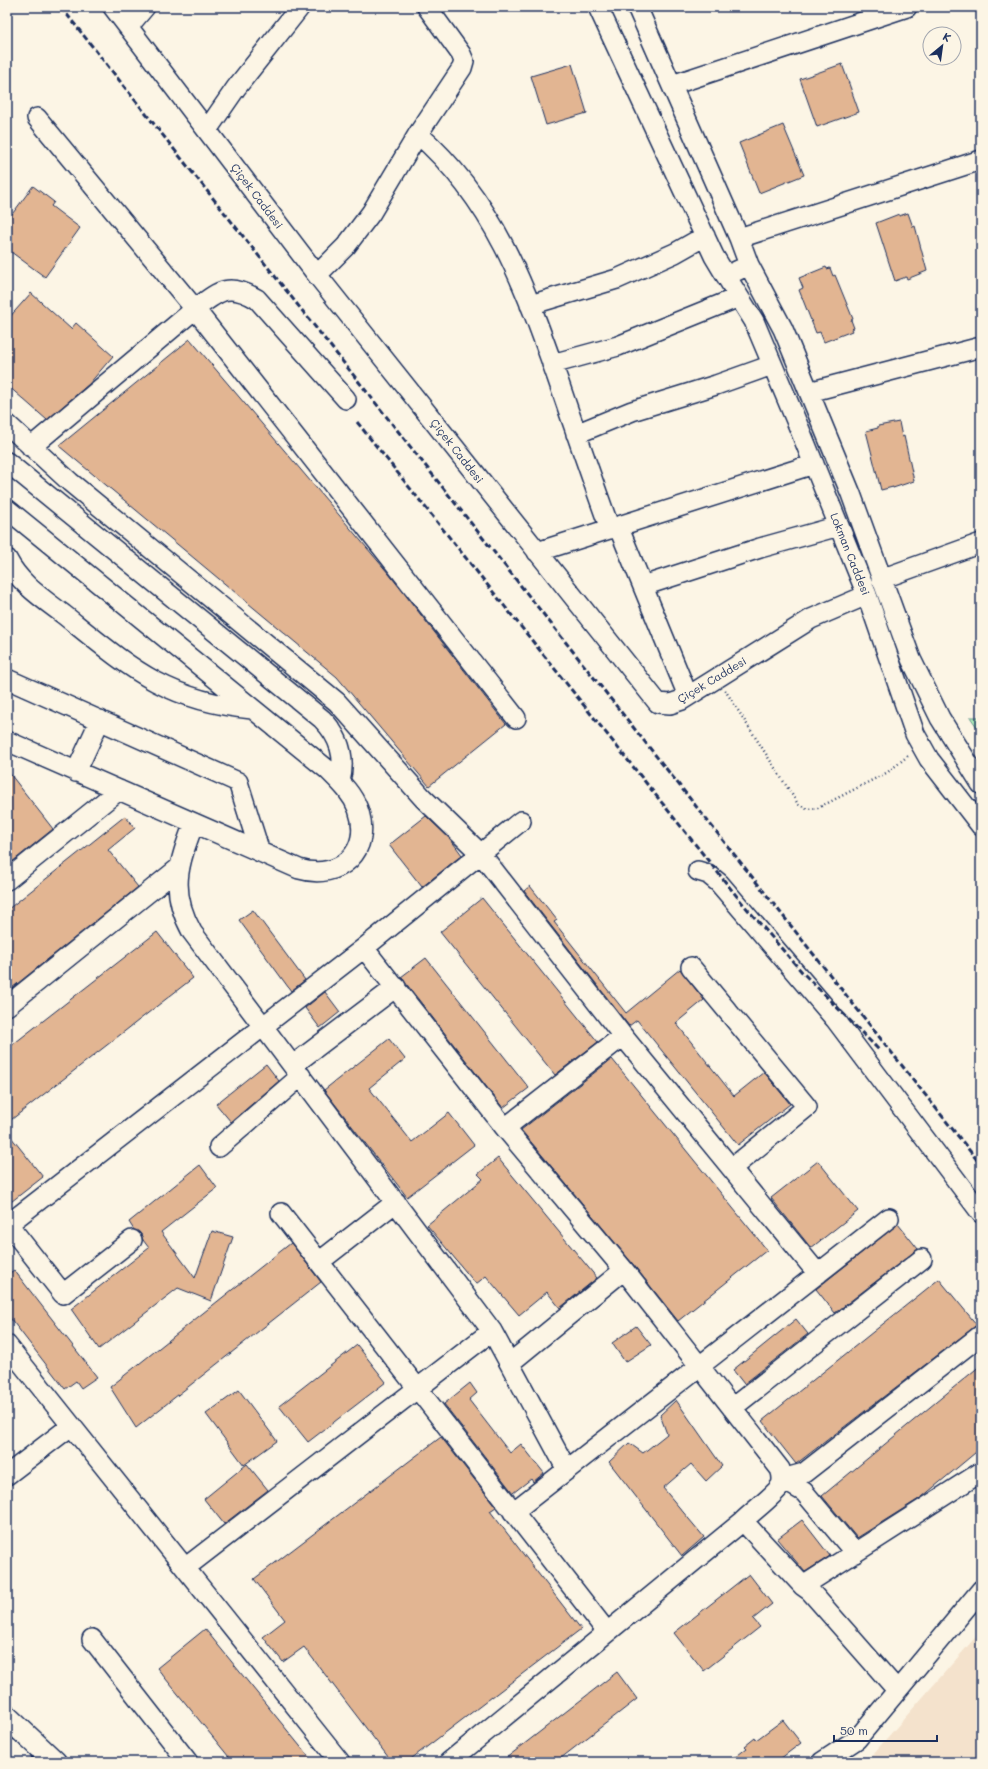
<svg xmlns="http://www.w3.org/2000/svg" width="988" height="1769" viewBox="0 0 988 1769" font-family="Mali,sans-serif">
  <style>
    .built { fill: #f4e2cc }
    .green { fill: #aff0b9; stroke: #65908c }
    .building { fill: #e2b592; stroke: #1b2f5e }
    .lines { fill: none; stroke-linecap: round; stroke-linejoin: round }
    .minor-casing { stroke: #1b2f5e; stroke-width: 22 }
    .highway-casing { stroke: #1b2f5e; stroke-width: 25 }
    .path { stroke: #1b2f5e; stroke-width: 2.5; stroke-dasharray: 1 3; stroke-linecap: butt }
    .minor { stroke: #fcf5e5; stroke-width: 19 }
    .highway { stroke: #fcf5e5; stroke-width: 22 }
    .rail { stroke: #1b2f5e; stroke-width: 3; stroke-dasharray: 6 3; stroke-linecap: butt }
    .labels { text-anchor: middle; stroke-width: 4; stroke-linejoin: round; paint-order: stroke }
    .street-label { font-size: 11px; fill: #1b2f5e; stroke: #fcf5e5 }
  </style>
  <rect width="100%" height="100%" fill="#fcf5e5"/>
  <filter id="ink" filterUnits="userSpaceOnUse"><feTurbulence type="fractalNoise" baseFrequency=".025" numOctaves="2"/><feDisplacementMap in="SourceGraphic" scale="8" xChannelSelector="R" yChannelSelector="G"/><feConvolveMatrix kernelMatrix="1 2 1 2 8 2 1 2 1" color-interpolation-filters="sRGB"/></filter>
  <g filter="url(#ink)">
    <path class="built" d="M 981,1631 L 981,1762 L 866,1762 Z"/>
    <path class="green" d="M 970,717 L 981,717 L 981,733 Z"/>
    <path class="building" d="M 572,64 L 587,113 L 546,125 L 531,76 Z
      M 842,64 L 859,112 L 817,127 L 800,79 Z
      M 783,125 L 804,175 L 759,193 L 739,143 Z
      M 33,186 L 54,202 L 51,206 L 80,228 L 45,277 L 7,249 L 7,221 Z
      M 908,213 L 913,227 L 915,226 L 927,271 L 907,279 L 906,277 L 895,281 L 876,223 L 899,214 L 899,216 Z
      M 826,267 L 827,269 L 830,268 L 833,276 L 835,275 L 853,319 L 851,320 L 854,328 L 851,329 L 852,331 L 824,342 L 820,332 L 816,333 L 799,290 L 803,288 L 799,278 Z
      M 31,293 L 71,329 L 76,323 L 113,356 L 89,384 L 47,420 L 7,385 L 7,320 Z
      M 190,339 L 389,574 L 506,724 L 429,786 L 337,677 L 59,446 Z
      M 899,422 L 902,437 L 904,436 L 914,481 L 893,488 L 893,487 L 881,490 L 866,431 L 878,428 L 878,426 Z
      M 7,770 L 53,829 L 7,866 Z
      M 125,816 L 135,828 L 108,850 L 138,887 L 7,992 L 7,910 Z
      M 426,816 L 451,840 L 462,855 L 422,887 L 389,845 Z
      M 530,886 L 557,920 L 554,922 L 626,1013 L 680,969 L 704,1000 L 676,1023 L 734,1096 L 764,1072 L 790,1104 L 738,1145 L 637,1020 L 629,1026 L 524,891 Z
      M 482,898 L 598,1042 L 555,1075 L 440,932 Z
      M 253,910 L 305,980 L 291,991 L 239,920 Z
      M 157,932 L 193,978 L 7,1123 L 7,1049 Z
      M 426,958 L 529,1088 L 503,1108 L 401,977 Z
      M 325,992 L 340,1012 L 320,1028 L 305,1008 Z
      M 389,1039 L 405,1059 L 369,1088 L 412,1142 L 449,1113 L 474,1145 L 407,1197 L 324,1090 Z
      M 612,1059 L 767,1250 L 678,1321 L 632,1263 L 521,1130 Z
      M 266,1064 L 279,1081 L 231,1122 L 216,1104 Z
      M 7,1132 L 43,1177 L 7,1205 Z
      M 498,1158 L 597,1278 L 560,1308 L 547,1292 L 519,1315 L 486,1276 L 476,1284 L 427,1225 L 483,1179 L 478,1174 Z
      M 818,1161 L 858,1211 L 811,1248 L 771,1198 Z
      M 200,1165 L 217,1188 L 161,1232 L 195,1278 L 212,1231 L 233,1237 L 211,1301 L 178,1288 L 99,1349 L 71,1309 L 149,1248 L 143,1240 L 141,1234 L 134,1230 L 129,1222 Z
      M 898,1224 L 918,1249 L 835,1313 L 816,1289 Z
      M 291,1243 L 321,1282 L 136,1428 L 110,1387 Z
      M 14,1270 L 97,1377 L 81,1388 L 76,1381 L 65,1389 L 7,1314 L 7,1275 Z
      M 939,1279 L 977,1325 L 796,1464 L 762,1421 Z
      M 796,1319 L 808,1334 L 744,1384 L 733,1370 Z
      M 636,1326 L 651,1345 L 625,1362 L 612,1343 Z
      M 357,1345 L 386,1382 L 308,1442 L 279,1406 Z
      M 981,1365 L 981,1448 L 922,1497 L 857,1538 L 822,1496 Z
      M 470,1383 L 477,1393 L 469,1400 L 510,1453 L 521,1444 L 544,1473 L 533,1482 L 531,1479 L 513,1493 L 444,1404 Z
      M 239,1390 L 277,1441 L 244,1465 L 206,1414 Z
      M 676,1400 L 722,1466 L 706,1481 L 691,1464 L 663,1488 L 704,1537 L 682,1556 L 609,1462 L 629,1443 L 643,1453 L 667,1434 L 660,1415 Z
      M 441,1437 L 496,1507 L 490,1511 L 581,1629 L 407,1762 L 392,1762 L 304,1647 L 283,1662 L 263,1637 L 285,1620 L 254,1579 Z
      M 247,1464 L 268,1490 L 224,1524 L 204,1499 Z
      M 802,1520 L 830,1556 L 805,1572 L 777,1539 Z
      M 749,1574 L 772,1604 L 753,1619 L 760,1627 L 704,1671 L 674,1633 Z
      M 205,1629 L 313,1762 L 233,1762 L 157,1668 Z
      M 617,1672 L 637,1699 L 556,1762 L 501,1762 Z
      M 783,1720 L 801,1743 L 776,1762 L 729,1762 L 747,1748 L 745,1746 L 755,1738 L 756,1740 Z"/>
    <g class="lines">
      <defs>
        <path id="minor" d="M 113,7 L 317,275 L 658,703 L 670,704 L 682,700 L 811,619 L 867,595
          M 598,7 L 714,256 L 726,276 L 749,265 L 739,238 L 637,7
          M 128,27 L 145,7
          M 672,85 L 907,7
          M 37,118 L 195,309 L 516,718
          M 207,130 L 236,88 L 300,7
          M 418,134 C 495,201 525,287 558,380 C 575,430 592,479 610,529
          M 739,238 L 981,160
          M 749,265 L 783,329 L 851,494 L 911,659 L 940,718 L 981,784
          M 317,275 L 346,246 L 371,213 L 418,134 L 462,68 L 464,61 L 461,54 L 427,7
          M 726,276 L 754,321 L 800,430 L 867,595 L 915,734 L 929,759 L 981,826
          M 530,305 L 617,279 L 675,253 L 705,236
          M 552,364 L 618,346 L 739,297
          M 809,392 L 981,347
          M 7,424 L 70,482 L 337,702 L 423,798 L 481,854 L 623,1036 L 818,1274
          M 576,434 L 632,411 L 716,385 L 772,365
          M 31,447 L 195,309 C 219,291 228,282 257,299 L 346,399
          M 7,462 L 322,719 C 340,737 346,757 340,782
          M 7,509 L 328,770 C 340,782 352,793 358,809 C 373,851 340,881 299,869 L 7,741
          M 618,526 L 688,696
          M 537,552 L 814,464
          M 7,559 C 19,583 42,598 63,614 C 128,666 165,701 252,709
          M 881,579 L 981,543
          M 643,586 L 760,548 L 839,526
          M 7,679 L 238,782 L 260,852
          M 76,772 L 100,720
          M 194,823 C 178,865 169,891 192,932 L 492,1331 L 567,1470
          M 698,871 L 708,874 L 719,883 L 835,1019 L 981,1213
          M 7,880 L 119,790
          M 364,948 L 505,1128 L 624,1270 L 780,1469 C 782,1474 783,1479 781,1485 C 777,1493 751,1513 743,1521 L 449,1762
          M 691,967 L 807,1107 L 732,1168
          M 7,1006 L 180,867
          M 293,1065 L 396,987
          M 505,1128 L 623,1036
          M 219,1147 L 301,1076
          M 281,1213 L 607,1632
          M 7,1223 L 63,1294 L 132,1240
          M 7,1225 L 364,948 L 521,821
          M 319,1262 L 396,1202
          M 7,1345 L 340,1762
          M 510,1363 L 624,1270
          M 732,1408 L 922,1259
          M 7,1475 L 71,1426
          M 782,1479 L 804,1473 L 981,1335
          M 782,1479 L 804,1492 L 855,1553
          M 513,1512 L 889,1218
          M 743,1521 L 803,1586 L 810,1591 L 897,1690
          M 185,1568 L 492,1331
          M 803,1586 L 981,1472
          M 92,1639 L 188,1762
          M 822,1762 L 857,1739 L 981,1590"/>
        <path id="highway" d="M 7,1717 L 55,1762
          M 7,1749 L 21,1762"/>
      </defs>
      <use href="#minor" class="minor-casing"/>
      <use href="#highway" class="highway-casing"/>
      <path class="path" d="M 725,690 L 798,804 L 807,809 L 818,808 L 888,772 L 909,755"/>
      <use href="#minor" class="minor"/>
      <use href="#highway" class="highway"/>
      <path class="rail" d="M 61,7 L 981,1165
        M 357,422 L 743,904 L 802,972 L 880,1051"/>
    </g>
  </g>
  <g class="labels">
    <g class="street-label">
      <text transform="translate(257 196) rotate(53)" y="4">Çiçek Caddesi</text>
      <text transform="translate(457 451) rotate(52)" y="4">Çiçek Caddesi</text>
      <text transform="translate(850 554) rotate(68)" y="4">Lokman Caddesi</text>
      <text transform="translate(712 680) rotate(-31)" y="4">Çiçek Caddesi</text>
    </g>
  </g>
  <rect width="988" height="1769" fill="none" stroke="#fcf5e5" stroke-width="24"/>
  <rect x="12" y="12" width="964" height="1745" fill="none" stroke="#1b2f5e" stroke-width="1.5" filter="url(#ink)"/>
  <g transform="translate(942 46) rotate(29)"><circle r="19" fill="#fcf5e5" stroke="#a2a6af"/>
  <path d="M0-3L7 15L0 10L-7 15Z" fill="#1b2f5e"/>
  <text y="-6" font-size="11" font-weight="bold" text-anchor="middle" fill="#1b2f5e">K</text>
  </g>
  <path d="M834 1735v6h103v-6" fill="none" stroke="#1b2f5e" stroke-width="2"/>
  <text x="840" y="1735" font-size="12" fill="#1b2f5e" stroke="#fcf5e5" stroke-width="3" paint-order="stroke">50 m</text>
</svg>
